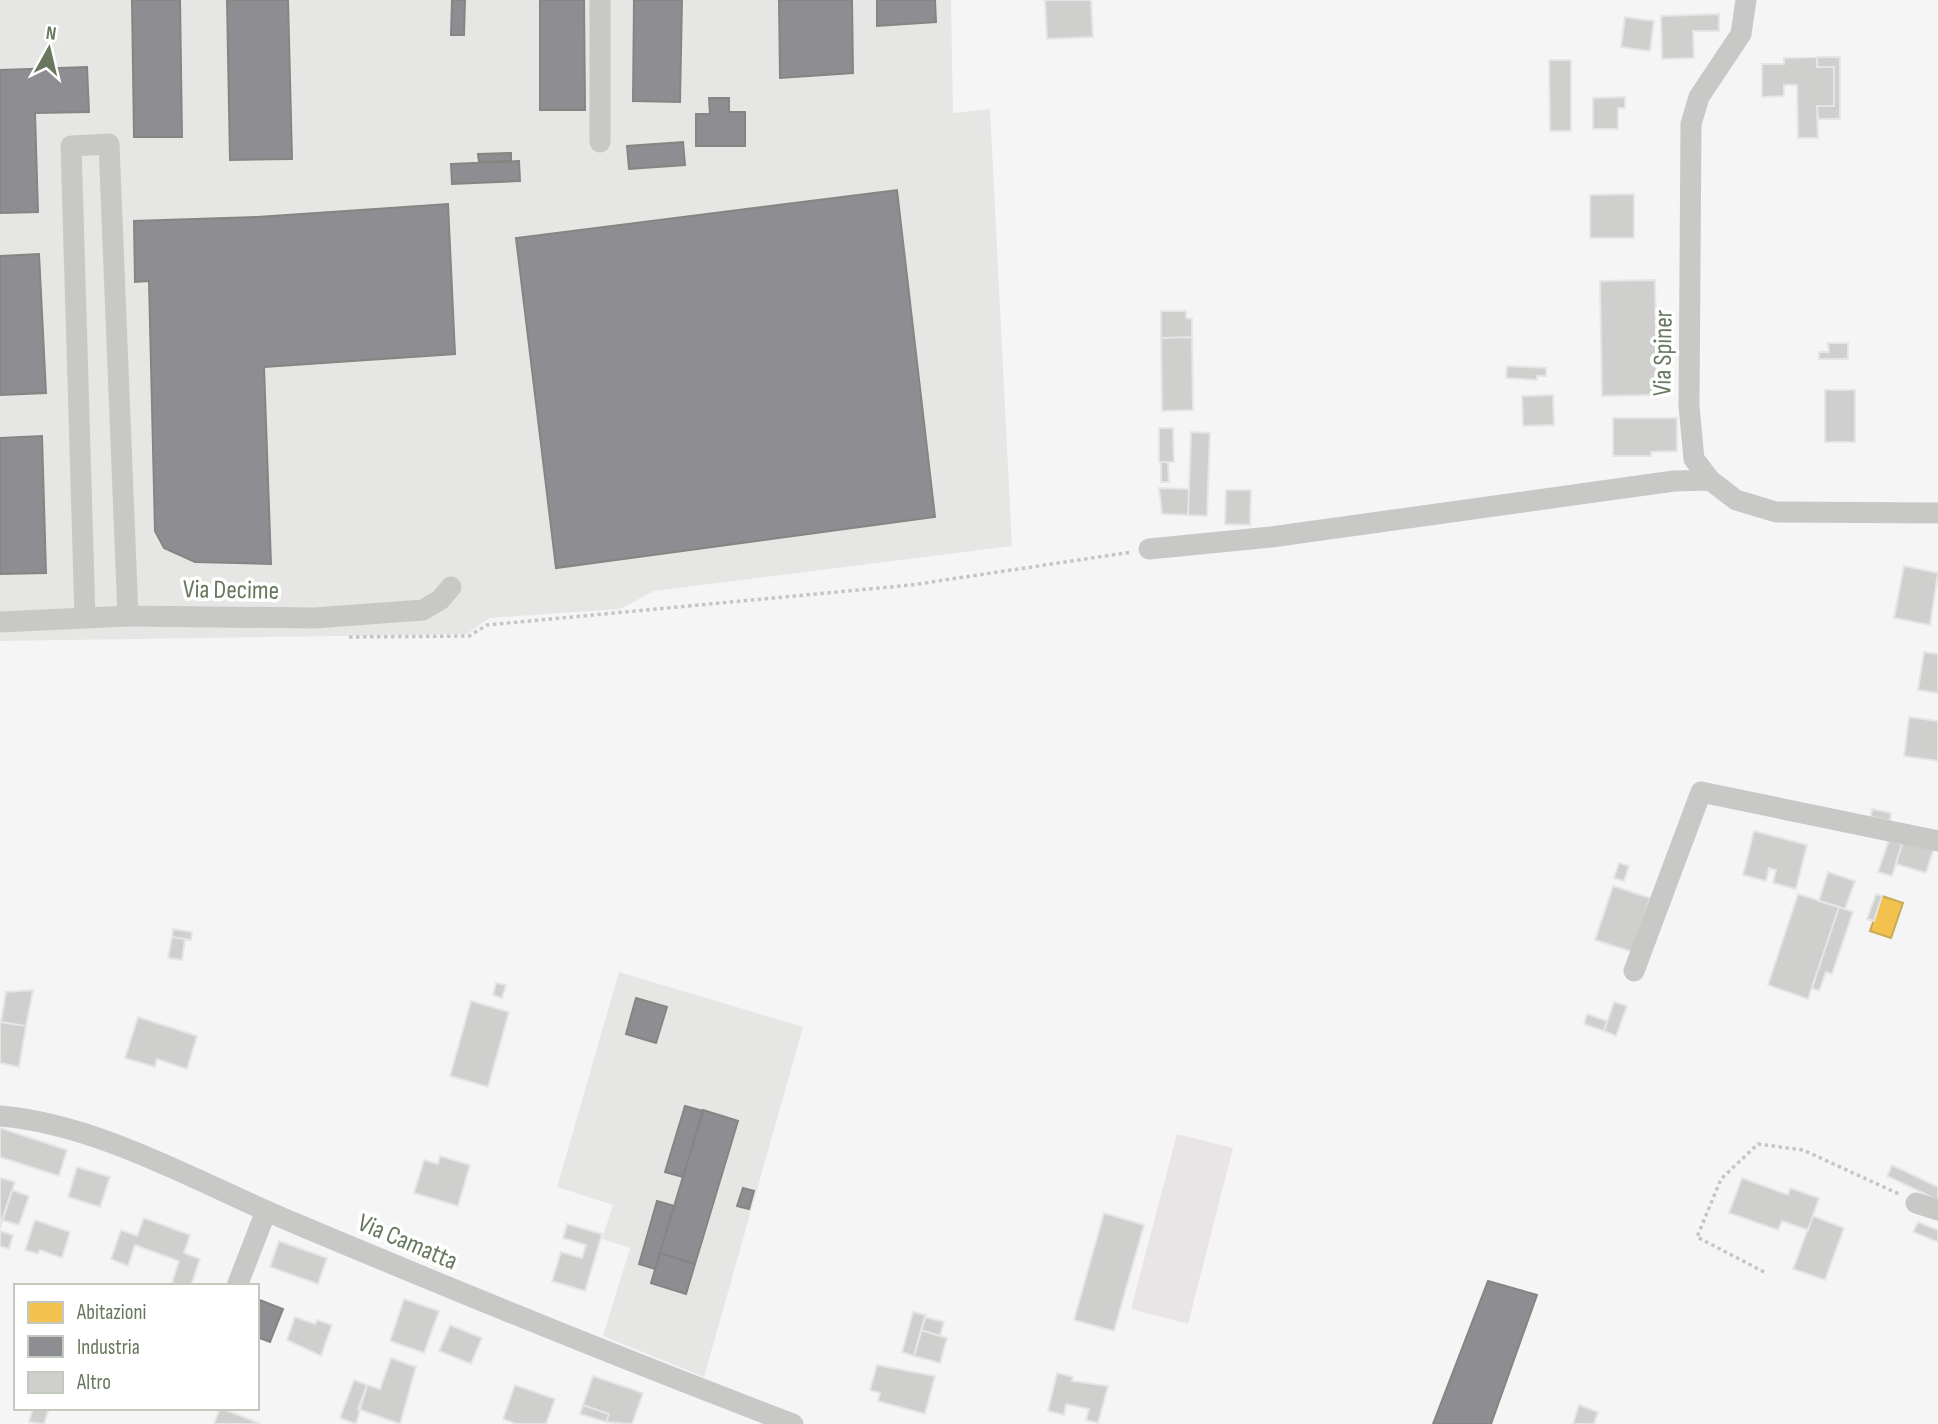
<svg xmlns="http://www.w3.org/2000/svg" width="1938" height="1424" viewBox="0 0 1938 1424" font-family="'Sofia Sans Condensed',sans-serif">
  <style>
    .built { fill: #e6e7e5 }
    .green { fill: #e9e4e5 }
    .homes { fill: #f2c14e; stroke: #c8ab53; stroke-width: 2 }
    .industry { fill: #8d8d92; stroke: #828782; stroke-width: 2 }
    .building { fill: #cfd0ce; stroke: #e6e5e6; stroke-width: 2 }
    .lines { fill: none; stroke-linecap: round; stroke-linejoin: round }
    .path { stroke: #c5c6c4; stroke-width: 3.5; stroke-dasharray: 3.5 3.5; stroke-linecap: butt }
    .minor { stroke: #c8c9c7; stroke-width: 21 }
    .labels { text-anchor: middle; stroke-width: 7; stroke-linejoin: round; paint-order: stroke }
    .street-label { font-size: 26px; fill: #67785e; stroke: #fff }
  </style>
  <rect width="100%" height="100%" fill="#f6f5f6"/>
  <path class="built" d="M 0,0 L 951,0 L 953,113 L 990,109 L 1012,546 L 654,591 L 620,609 L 489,618 L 467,634 L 0,641 Z
    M 619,972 L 803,1027 L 704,1377 L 603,1336 L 630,1248 L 602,1239 L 613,1205 L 557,1187 Z"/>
  <path class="green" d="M 1177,1134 L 1233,1148 L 1188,1324 L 1131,1309 Z"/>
  <path class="homes" d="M 1882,896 L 1903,903 L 1891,938 L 1870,931 Z"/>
  <path class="industry" d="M 132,0 L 180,0 L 182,137 L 134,137 Z
    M 227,0 L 288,0 L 292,159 L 230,160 Z
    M 452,0 L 465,0 L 464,35 L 451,35 Z
    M 540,0 L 584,0 L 585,110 L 540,110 Z
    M 634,0 L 682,0 L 680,102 L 633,101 Z
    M 779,0 L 852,0 L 853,73 L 780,78 Z
    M 877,0 L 935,0 L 936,22 L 877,26 Z
    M 87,67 L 89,112 L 35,113 L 38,212 L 0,213 L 0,70 Z
    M 709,98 L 729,98 L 729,112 L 745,112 L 745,146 L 696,146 L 696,114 L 710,114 Z
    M 683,142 L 685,165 L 629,169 L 627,146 Z
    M 511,153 L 511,161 L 479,162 L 478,154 Z
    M 519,161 L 520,181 L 452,184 L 451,164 Z
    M 897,190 L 935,517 L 556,568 L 516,238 Z
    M 448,204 L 455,354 L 264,367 L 271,564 L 195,562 L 164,548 L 155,531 L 149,281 L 135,282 L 134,221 L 257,217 Z
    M 39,254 L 46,393 L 0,395 L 0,256 Z
    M 42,436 L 46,573 L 0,574 L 0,438 Z
    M 636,998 L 667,1007 L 656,1043 L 626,1034 Z
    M 685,1106 L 703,1111 L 683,1177 L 665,1172 Z
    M 703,1110 L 738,1121 L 695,1264 L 660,1253 Z
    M 743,1188 L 754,1191 L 749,1209 L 737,1206 Z
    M 657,1201 L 674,1206 L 655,1269 L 639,1264 Z
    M 660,1253 L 695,1264 L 686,1294 L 651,1283 Z
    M 1488,1281 L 1537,1295 L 1491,1424 L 1433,1424 Z
    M 257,1299 L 283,1309 L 270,1342 L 257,1337 Z"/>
  <path class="building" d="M 1045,0 L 1091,0 L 1093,37 L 1047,39 Z
    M 1719,14 L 1719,31 L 1693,31 L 1694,58 L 1662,59 L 1661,16 Z
    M 1625,17 L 1654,21 L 1650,51 L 1621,47 Z
    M 1817,57 L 1817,67 L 1834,67 L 1834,106 L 1817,106 L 1818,138 L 1798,138 L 1797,85 L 1784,85 L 1784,96 L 1762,97 L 1762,64 L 1784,64 L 1784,58 Z
    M 1817,57 L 1840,57 L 1840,119 L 1818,119 L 1817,106 L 1834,106 L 1834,67 L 1817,67 Z
    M 1549,60 L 1571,60 L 1571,131 L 1550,131 Z
    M 1625,97 L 1625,108 L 1618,108 L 1618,129 L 1593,129 L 1593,98 Z
    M 1634,194 L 1634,238 L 1590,238 L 1590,195 Z
    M 1655,280 L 1657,395 L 1602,396 L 1600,281 Z
    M 1161,311 L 1186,311 L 1186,318 L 1192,319 L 1192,337 L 1161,338 Z
    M 1192,337 L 1193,410 L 1162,411 L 1161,338 Z
    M 1828,343 L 1848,343 L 1848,359 L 1819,359 L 1819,352 L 1829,352 Z
    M 1507,366 L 1546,368 L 1546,376 L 1537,376 L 1537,380 L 1506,378 Z
    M 1825,390 L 1855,390 L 1855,442 L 1825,442 Z
    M 1553,395 L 1554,425 L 1523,426 L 1522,396 Z
    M 1613,418 L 1677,418 L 1677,451 L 1651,452 L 1651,456 L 1613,456 Z
    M 1159,428 L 1173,428 L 1174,462 L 1159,462 Z
    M 1191,432 L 1210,433 L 1207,516 L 1188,515 Z
    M 1161,462 L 1168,462 L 1169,482 L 1161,482 Z
    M 1159,488 L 1189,489 L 1188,515 L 1162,514 Z
    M 1226,490 L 1251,490 L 1250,525 L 1225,524 Z
    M 1904,566 L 1938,573 L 1930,625 L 1894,618 Z
    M 1924,652 L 1938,654 L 1938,693 L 1918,690 Z
    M 1909,717 L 1938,721 L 1938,761 L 1904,756 Z
    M 1872,809 L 1891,813 L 1890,821 L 1871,817 Z
    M 1754,831 L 1807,845 L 1796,889 L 1773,883 L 1776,870 L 1769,868 L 1766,881 L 1743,875 Z
    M 1904,838 L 1934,848 L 1926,873 L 1896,864 Z
    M 1889,840 L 1902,844 L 1892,876 L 1878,872 Z
    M 1619,863 L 1629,866 L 1624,881 L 1614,878 Z
    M 1828,872 L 1855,881 L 1845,909 L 1819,901 Z
    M 1613,886 L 1650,898 L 1633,952 L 1595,940 Z
    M 1798,894 L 1839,907 L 1808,999 L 1768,985 Z
    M 1876,894 L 1882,896 L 1874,921 L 1867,919 Z
    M 1839,907 L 1853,912 L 1832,974 L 1826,972 L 1819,991 L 1812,988 Z
    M 173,929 L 192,932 L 191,940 L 172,937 Z
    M 172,937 L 185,939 L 182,960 L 168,958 Z
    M 496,983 L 506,985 L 502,998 L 493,995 Z
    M 33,990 L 26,1026 L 1,1022 L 6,992 Z
    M 471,1001 L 509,1012 L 488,1087 L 450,1076 Z
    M 1614,1002 L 1627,1006 L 1616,1036 L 1604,1031 Z
    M 1587,1014 L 1607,1021 L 1604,1031 L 1584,1024 Z
    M 138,1017 L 197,1036 L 187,1069 L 157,1059 L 155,1067 L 125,1058 Z
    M 0,1022 L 26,1026 L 19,1067 L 0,1063 Z
    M 0,1128 L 67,1150 L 59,1176 L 0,1157 Z
    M 440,1156 L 470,1165 L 458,1206 L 414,1193 L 424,1160 L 438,1164 Z
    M 1892,1165 L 1938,1187 L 1938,1200 L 1887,1176 Z
    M 77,1167 L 110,1177 L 100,1207 L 68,1197 Z
    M 1,1178 L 15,1182 L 0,1228 L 0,1180 Z
    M 1742,1178 L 1788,1195 L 1790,1188 L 1819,1198 L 1808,1230 L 1782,1221 L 1778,1230 L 1729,1213 Z
    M 12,1190 L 29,1196 L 19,1225 L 2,1220 Z
    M 1104,1213 L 1144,1225 L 1114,1331 L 1074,1320 Z
    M 1813,1216 L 1844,1228 L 1825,1280 L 1793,1269 Z
    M 144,1218 L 190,1235 L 184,1253 L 200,1259 L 191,1286 L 172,1283 L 179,1261 L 135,1245 L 128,1266 L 111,1259 L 121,1230 L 137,1236 Z
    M 35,1220 L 70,1232 L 62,1258 L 40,1250 L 38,1254 L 25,1250 Z
    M 1918,1222 L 1938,1230 L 1938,1242 L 1913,1232 Z
    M 567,1224 L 602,1234 L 585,1291 L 552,1281 L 561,1252 L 582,1258 L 586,1245 L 563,1238 Z
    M 0,1231 L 13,1235 L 9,1249 L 0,1246 Z
    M 279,1241 L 327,1258 L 318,1284 L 270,1267 Z
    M 404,1299 L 439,1311 L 424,1353 L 390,1341 Z
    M 913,1312 L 926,1315 L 914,1356 L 902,1352 Z
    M 295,1317 L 315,1324 L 317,1320 L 332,1325 L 321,1356 L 287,1340 Z
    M 925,1317 L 944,1322 L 940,1336 L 921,1330 Z
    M 450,1325 L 482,1338 L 471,1364 L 439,1351 Z
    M 921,1330 L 947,1338 L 940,1363 L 914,1356 Z
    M 391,1358 L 416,1367 L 400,1424 L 358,1409 L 367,1385 L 380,1389 Z
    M 877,1365 L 935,1376 L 925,1414 L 878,1401 L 880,1393 L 870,1390 Z
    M 1057,1373 L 1073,1377 L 1072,1381 L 1108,1386 L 1098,1423 L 1086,1420 L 1089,1409 L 1066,1404 L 1064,1415 L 1048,1411 Z
    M 593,1376 L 643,1393 L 632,1424 L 606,1422 L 609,1414 L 583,1405 Z
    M 354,1380 L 367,1385 L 356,1424 L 340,1418 Z
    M 515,1385 L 555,1399 L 546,1424 L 516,1424 L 503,1419 Z
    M 583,1405 L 609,1414 L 606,1422 L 580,1414 Z
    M 1579,1405 L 1598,1412 L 1594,1424 L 1573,1424 Z
    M 33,1408 L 49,1408 L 44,1424 L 29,1422 Z
    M 220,1408 L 259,1423 L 258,1424 L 214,1424 Z"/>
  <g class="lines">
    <path class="path" d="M 349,637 L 469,636 L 487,625 L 911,585 L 1132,552
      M 1764,1272 L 1697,1237 L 1721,1179 L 1758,1144 L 1803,1150 L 1899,1194"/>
    <path class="minor" d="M 600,0 L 600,142
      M 1746,0 L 1741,34 L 1699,97 L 1691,124 L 1689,406 L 1694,459 L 1710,480 L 1736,500 L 1776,512 L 1938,513
      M 1149,549 L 1271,537 L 1674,481 L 1710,480
      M 85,618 L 71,146 L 109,144 L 128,616
      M 0,622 L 128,616 L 314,618 L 423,610 L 440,600 L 451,587
      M 1634,971 L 1701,792 L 1938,841
      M 0,1116 C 99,1124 201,1184 292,1222 C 458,1292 625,1360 793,1424
      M 1916,1203 L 1938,1210
      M 237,1286 L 266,1211"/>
  </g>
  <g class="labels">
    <g class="street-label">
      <text transform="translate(1662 353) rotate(-89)" y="9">Via Spiner</text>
      <text transform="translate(231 589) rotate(1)" y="9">Via Decime</text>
      <text transform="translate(408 1241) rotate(23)" y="9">Via Camatta</text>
    </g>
  </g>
  <rect x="14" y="1284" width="245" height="126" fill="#ffffff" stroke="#c2c9bf" stroke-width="2"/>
  <rect x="28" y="1302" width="35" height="21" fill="#f2c14e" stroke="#c2c9bf" stroke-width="2"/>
  <text x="77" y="1319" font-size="21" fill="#67785e">Abitazioni</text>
  <rect x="28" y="1336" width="35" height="21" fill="#8d8d92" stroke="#c2c9bf" stroke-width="2"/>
  <text x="77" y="1354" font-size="21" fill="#67785e">Industria</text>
  <rect x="28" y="1372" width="35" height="21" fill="#cfd0ce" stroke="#c2c9bf" stroke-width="2"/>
  <text x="77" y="1389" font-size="21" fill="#67785e">Altro</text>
  <g transform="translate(49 49) rotate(8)" stroke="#ffffff" stroke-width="5" paint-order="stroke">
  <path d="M0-5L12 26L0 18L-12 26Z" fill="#67785e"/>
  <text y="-10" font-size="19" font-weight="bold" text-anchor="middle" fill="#67785e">N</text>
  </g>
</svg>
